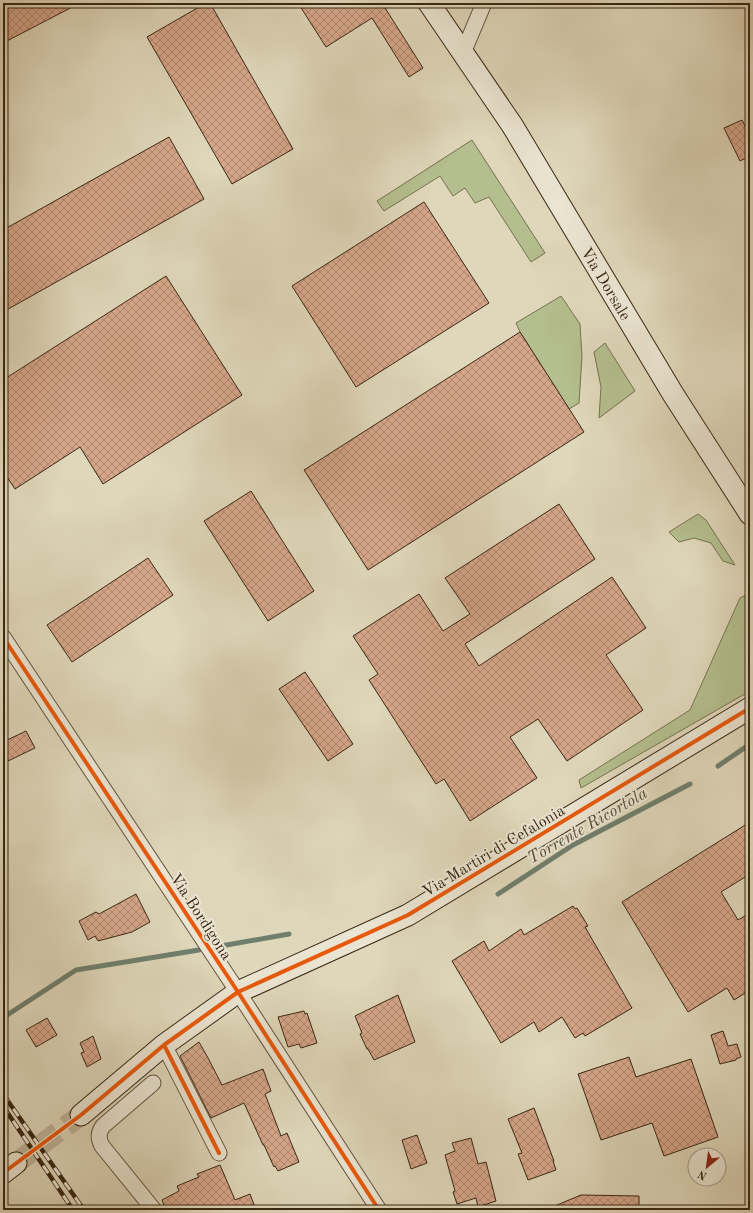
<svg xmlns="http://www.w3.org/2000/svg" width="753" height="1213" viewBox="0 0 753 1213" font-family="'Old Standard TT',serif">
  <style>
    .green { fill: #b4be8e; stroke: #767250 }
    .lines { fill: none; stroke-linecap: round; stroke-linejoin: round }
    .stream { stroke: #707f6d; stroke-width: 5 }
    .building { fill: url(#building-cross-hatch); stroke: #392713 }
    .secondary-tunnel { stroke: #beb499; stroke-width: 21; stroke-dasharray: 21 10; stroke-linecap: butt }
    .street-casing { stroke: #62533d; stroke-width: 17 }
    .secondary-casing { stroke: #392713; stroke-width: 23 }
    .street { stroke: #eae5d2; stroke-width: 15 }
    .secondary { stroke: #eae5d2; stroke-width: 21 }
    .rail-casing { stroke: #392713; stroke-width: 4.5 }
    .rail { stroke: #eae5d2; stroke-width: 3; stroke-dasharray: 9; stroke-linecap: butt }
    .cycleway-casing { stroke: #eae5d2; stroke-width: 6 }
    .cycleway { stroke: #e8590c; stroke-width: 4 }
    .labels { text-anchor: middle; stroke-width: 4; stroke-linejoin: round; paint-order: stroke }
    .street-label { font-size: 16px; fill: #392713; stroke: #eae5d2 }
    .water-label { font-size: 17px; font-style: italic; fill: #504c38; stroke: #eae5d2 }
  </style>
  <defs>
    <pattern id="building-cross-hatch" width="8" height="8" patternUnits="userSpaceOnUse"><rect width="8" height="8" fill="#d6a68a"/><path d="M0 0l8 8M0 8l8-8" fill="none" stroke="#af8770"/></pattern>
  </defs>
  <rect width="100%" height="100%" fill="#dfd7ba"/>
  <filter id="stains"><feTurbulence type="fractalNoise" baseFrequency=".005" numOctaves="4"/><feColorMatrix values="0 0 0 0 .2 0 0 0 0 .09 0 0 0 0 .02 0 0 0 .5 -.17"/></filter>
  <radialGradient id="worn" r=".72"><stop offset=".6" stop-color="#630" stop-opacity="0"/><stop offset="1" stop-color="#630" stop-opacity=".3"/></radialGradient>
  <path class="green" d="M 472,140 L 545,253 L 531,262 L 489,197 L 475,203 L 465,188 L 453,196 L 440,176 L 384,211 L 377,201 Z
    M 561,296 L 580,324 L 582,357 L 579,403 L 569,409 L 520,332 L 516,323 Z
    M 605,343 L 635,391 L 599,418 L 601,387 L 594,352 Z
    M 698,514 L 706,520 L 735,565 L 723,561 L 711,543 L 694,538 L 679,542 L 669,532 Z
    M 748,594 L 750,595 L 750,691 L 581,788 L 579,780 L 690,710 L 740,598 Z"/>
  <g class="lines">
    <path class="stream" d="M 718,766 L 750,744
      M 498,894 L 573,845 L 690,784
      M 221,946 L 289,934
      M 4,1017 L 76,970 L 199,950"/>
  </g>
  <path class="building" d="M 3,3 L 80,3 L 3,43 Z
    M 206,3 L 210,3 L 293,149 L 232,184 L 147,37 Z
    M 298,3 L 382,3 L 423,68 L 409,77 L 372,18 L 326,47 Z
    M 742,120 L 750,136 L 750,156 L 740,161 L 724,128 Z
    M 169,137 L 204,199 L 3,312 L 3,230 Z
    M 424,202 L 489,303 L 356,387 L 292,286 Z
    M 166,276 L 242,395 L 103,484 L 80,447 L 15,489 L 3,471 L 3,380 Z
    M 520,332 L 584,432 L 368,570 L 304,470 Z
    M 251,491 L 314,591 L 268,621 L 204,521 Z
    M 559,504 L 595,559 L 465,644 L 479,666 L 612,577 L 646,628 L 606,655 L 643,710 L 567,761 L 538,719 L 510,737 L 537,778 L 470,821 L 444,779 L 436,784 L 369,680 L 378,674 L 353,636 L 419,594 L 443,631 L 470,614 L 445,578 Z
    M 148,558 L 173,595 L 72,662 L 47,625 Z
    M 305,672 L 353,744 L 328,761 L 279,689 Z
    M 26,731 L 35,748 L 8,761 L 3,749 L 3,742 Z
    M 750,822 L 750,874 L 721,892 L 738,920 L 750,913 L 750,990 L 734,1000 L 727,988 L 688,1012 L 622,902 Z
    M 136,894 L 150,922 L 132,932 L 98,941 L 95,936 L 88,940 L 79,921 L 96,912 L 99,914 Z
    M 573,906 L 575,909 L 577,908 L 588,926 L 585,927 L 632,1008 L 585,1036 L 583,1033 L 575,1038 L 562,1017 L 539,1032 L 534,1022 L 501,1043 L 452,961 L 484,941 L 489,951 L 521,929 L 524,935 Z
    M 398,995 L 415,1042 L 374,1060 L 368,1049 L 367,1049 L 360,1034 L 362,1033 L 355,1016 Z
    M 304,1011 L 305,1014 L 307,1013 L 317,1043 L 301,1048 L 299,1044 L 288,1047 L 278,1017 Z
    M 47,1018 L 57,1035 L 36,1047 L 26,1030 Z
    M 723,1031 L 728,1046 L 737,1044 L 741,1057 L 736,1059 L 736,1060 L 720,1064 L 711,1035 Z
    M 93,1036 L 101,1059 L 87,1067 L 81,1053 L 84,1052 L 80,1043 Z
    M 199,1042 L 208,1058 L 222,1085 L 263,1069 L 271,1091 L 265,1094 L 281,1136 L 287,1133 L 299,1162 L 278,1171 L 275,1166 L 274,1167 L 264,1145 L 263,1145 L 244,1103 L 211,1118 L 180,1056 Z
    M 629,1057 L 636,1077 L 691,1059 L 718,1137 L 664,1156 L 652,1123 L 601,1140 L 578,1074 Z
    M 534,1108 L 554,1161 L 553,1161 L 556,1170 L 528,1180 L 518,1154 L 522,1153 L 508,1119 Z
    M 417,1135 L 427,1163 L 411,1169 L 402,1140 Z
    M 471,1138 L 478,1164 L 486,1162 L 496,1201 L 478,1207 L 476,1198 L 457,1204 L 453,1192 L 455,1191 L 445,1155 L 455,1151 L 452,1143 Z
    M 220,1165 L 235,1200 L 250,1194 L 256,1210 L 166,1210 L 162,1200 L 179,1191 L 177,1186 L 199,1177 L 197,1174 Z
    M 581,1195 L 639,1196 L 639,1210 L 545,1210 Z"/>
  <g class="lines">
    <path class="secondary-tunnel" d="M 16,1163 L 81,1115"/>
    <defs>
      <path id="street" d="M 463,53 L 484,3
        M 3,637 L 238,992 L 379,1210
        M 164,1045 L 219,1153
        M 153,1083 L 103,1126 C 98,1133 98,1138 102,1146 L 154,1210"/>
      <g id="secondary">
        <path id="s1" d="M 429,3 L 512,125 L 673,394 L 750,514"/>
        <path d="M 81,1115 L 164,1045 L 238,992 L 408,915 L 750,708"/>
        <path d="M 3,1173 L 16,1163"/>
      </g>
    </defs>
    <use href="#street" class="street-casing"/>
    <use href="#secondary" class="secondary-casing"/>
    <use href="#street" class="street"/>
    <use href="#secondary" class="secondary"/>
    <defs>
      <path id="rail" d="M 3,1094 L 84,1210
        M 3,1106 L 73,1210"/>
    </defs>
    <use href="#rail" class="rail-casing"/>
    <use href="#rail" class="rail"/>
    <defs>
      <path id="cycleway" d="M 3,637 L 238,992 L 379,1210
        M 164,1045 L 219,1153
        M 3,1173 L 81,1115 L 164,1045 L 238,992 L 408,915 L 750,708"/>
    </defs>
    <use href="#cycleway" class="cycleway-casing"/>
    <use href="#cycleway" class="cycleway"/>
  </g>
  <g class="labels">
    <g class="street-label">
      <text dy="6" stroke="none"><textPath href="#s1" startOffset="332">Via Dorsale</textPath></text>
      <text transform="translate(493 850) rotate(-31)" y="6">Via Martiri di Cefalonia</text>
      <text transform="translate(202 916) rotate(57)" y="6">Via Bordigona</text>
    </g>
    <g class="water-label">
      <text transform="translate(587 825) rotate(-30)" y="6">Torrente Ricortola</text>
    </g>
  </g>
  <rect width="753" height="1213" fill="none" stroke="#dfd7ba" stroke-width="16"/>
  <rect x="4" y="4" width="745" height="1205" fill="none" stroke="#392713" stroke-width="2"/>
  <rect x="8" y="8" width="737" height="1197" fill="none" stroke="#392713"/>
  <g transform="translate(707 1167) rotate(209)"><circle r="19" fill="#eae5d2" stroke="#a39986"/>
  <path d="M0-3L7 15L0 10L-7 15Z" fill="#8f2418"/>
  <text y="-6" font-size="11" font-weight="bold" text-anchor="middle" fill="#392713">N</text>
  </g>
  <rect width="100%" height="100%" filter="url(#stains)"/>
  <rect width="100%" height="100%" fill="url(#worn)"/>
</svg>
